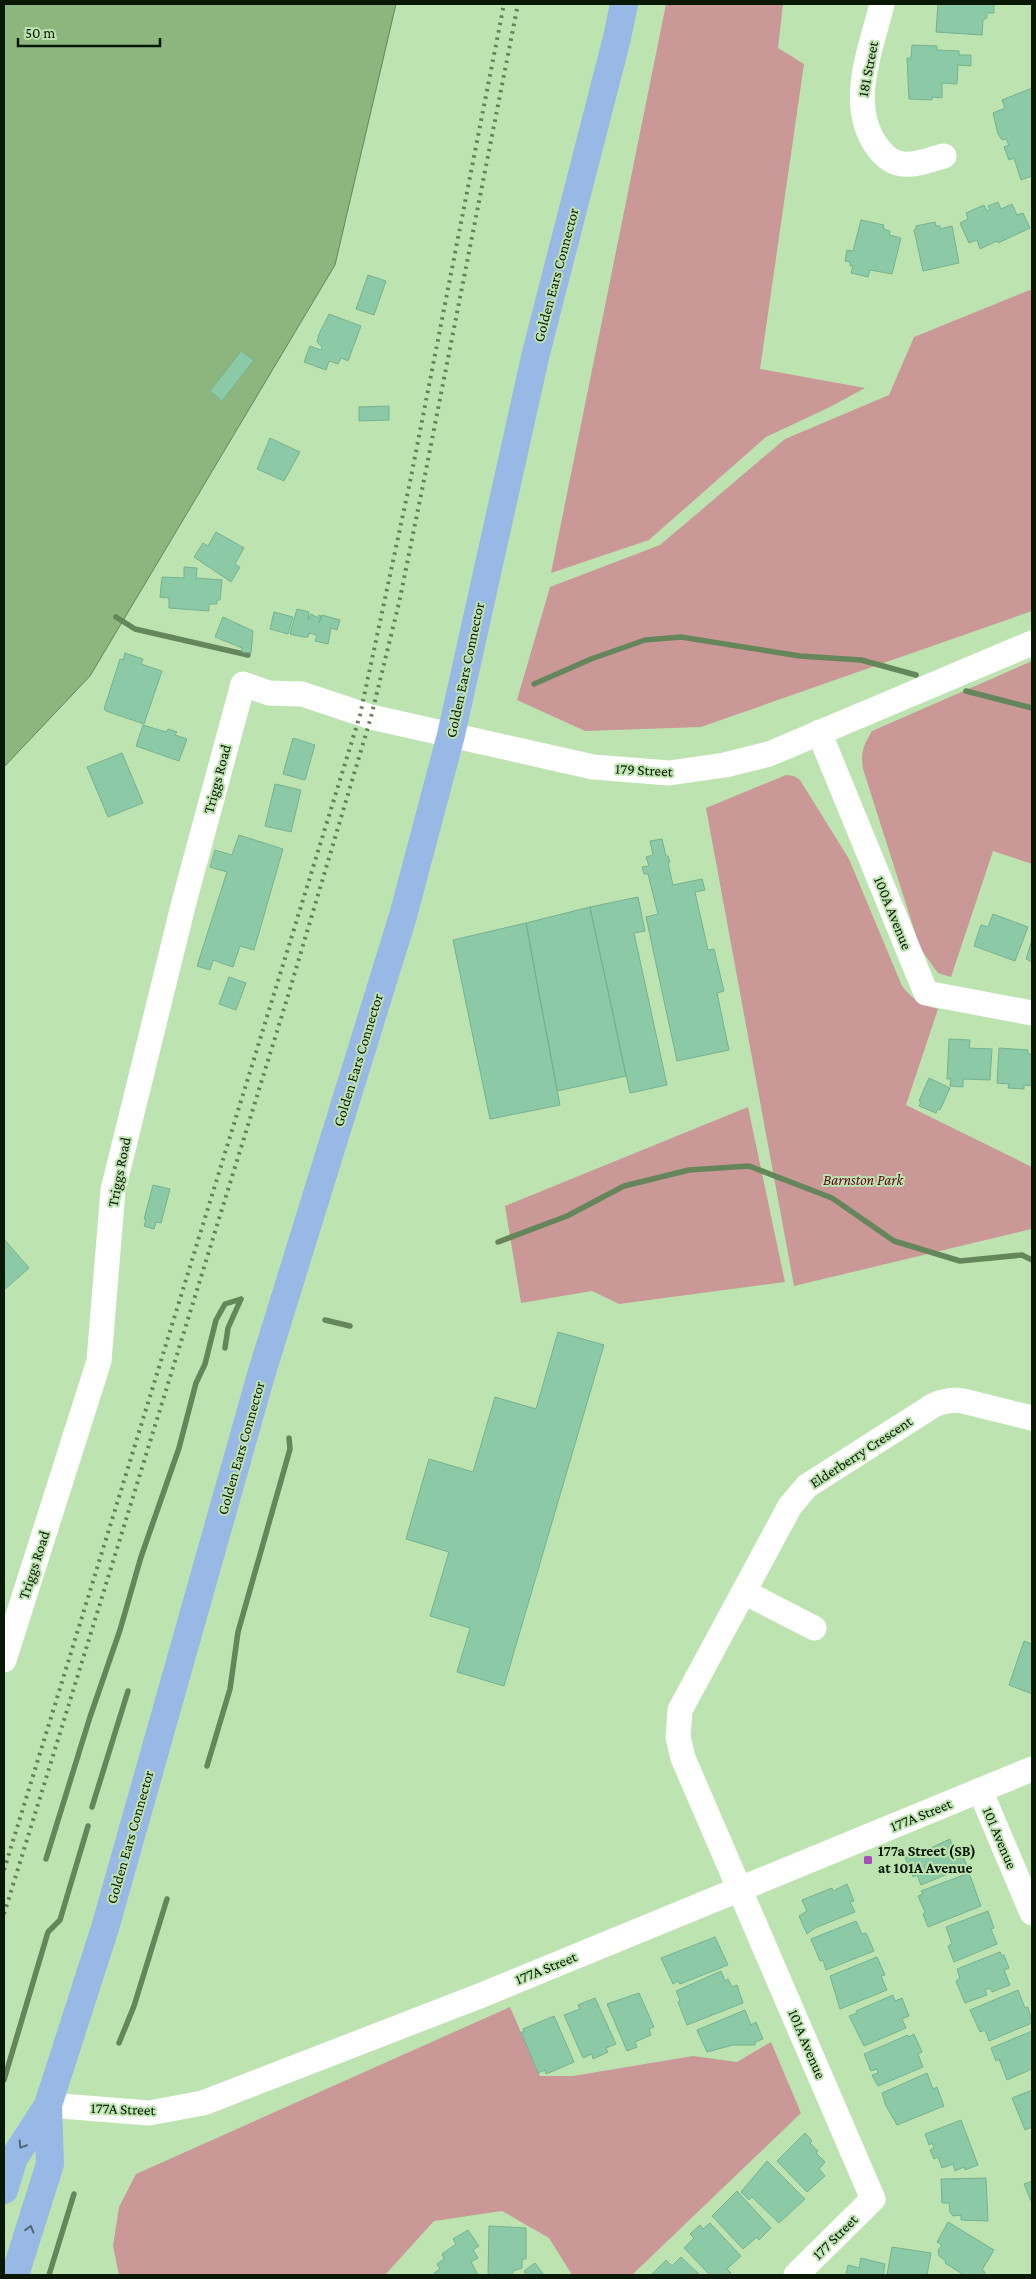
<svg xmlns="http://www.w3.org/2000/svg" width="1036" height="2279" viewBox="0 0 1036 2279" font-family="'Crimson Pro',serif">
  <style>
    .green { fill: #cb9898 }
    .water { fill: #8cb67e; stroke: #65865a }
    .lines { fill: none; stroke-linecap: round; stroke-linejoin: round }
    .stream { stroke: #65865a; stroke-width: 5.5 }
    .building { fill: #8cc9a6; stroke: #75b28f }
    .minor { stroke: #fff; stroke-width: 25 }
    .major { stroke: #98b8e6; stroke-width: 28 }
    .rail { stroke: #66805d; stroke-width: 4; stroke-dasharray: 2.5 5; stroke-linecap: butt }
    .oneway { stroke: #506876 }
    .poi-dot { fill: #a650be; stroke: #bde4b0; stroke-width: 2 }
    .labels { text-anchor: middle; stroke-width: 4; stroke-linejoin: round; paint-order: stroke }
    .street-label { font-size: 15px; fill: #091705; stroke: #bde4b0 }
    .park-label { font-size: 15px; font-style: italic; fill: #600518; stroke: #bde4b0 }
    .poi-label { font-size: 15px; font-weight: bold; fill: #091705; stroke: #bde4b0; text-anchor: start }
  </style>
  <rect width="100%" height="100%" fill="#bde4b0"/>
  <path class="green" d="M 666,4 L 783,4 L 778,48 L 804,64 L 760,369 L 865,388 L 830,407 L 766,437 L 649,540 L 551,573 Z
    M 1032,289 L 1032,611 L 701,727 L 585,731 L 517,700 L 550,587 L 660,545 L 785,439 L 889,395 L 914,337 Z
    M 1032,661 L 1032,864 L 993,851 L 951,977 L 938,973 L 920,948 L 863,769 C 860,753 864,744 872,731 Z
    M 786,775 L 794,776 L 800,780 L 849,859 L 902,986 C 912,999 922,1005 938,1009 L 906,1105 L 1032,1167 L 1032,1229 L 794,1286 L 706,808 Z
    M 748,1107 L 785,1282 L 619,1304 L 592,1291 L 521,1303 L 505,1206 Z
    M 510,2007 L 540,2076 L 573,2076 L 693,2056 L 737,2062 L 771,2042 L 801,2113 L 632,2275 L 572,2275 L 549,2238 L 502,2211 L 434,2221 L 385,2275 L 119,2275 L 113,2246 L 119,2207 L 136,2174 Z"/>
  <path class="water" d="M 4,4 L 396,4 L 335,265 L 90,676 L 4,767 Z"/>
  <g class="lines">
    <path class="stream" d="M 116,617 L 135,629 L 248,655
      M 534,684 L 591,659 L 645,640 L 681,637 L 800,656 L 861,660 L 916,675
      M 966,691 L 1032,708
      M 498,1242 L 567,1216 L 624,1186 L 689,1170 L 749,1166 L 832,1198 L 894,1241 L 960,1261 L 1022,1255 L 1032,1260
      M 325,1320 L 350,1326
      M 225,1348 L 228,1328 L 241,1299
      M 207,1766 L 230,1689 L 238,1632 L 290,1449 L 289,1438
      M 92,1807 L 128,1691
      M 46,1859 L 90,1717 L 120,1630 L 141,1557 L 179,1448 L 196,1383 L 205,1364 L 216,1320 L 225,1304 L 241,1299
      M 119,2043 L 134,2006 L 167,1899
      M 4,2080 L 48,1932 L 60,1920 L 88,1826
      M 49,2275 L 74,2194"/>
  </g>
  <path class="building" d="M 938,4 L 994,4 L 994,13 L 987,13 L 987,18 L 983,20 L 982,35 L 936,32 Z
    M 912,45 L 937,46 L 937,50 L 959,51 L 959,55 L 971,55 L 971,66 L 958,65 L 957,84 L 942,83 L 942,98 L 932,97 L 932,100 L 909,99 L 907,58 L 911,58 Z
    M 1032,88 L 1032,176 L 1021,180 L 1014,158 L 1009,160 L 1004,147 L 1009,145 L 1006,139 L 1002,140 L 998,134 L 993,113 L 1005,108 L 1002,100 Z
    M 998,202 L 1001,209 L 1012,204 L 1017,215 L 1023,213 L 1030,228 L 998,243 L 997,241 L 980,249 L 977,240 L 969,243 L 960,223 L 968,219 L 966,213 L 984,205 L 987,211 L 990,210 L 988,206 Z
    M 861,220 L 884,225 L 883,229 L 890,231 L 889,235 L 901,238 L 892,274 L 870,270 L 868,277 L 851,273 L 853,266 L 850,266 L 850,262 L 845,261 L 847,250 L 853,251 Z
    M 935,222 L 936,226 L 940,226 L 940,229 L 952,226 L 959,263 L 923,271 L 914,230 L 916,229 L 916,226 Z
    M 368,275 L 386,281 L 374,315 L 356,309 Z
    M 329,314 L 361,326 L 348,361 L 341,358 L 338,364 L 329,361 L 326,370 L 304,362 L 310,346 L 321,350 L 322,347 L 317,342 L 319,334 Z
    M 241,351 L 254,360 L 222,401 L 210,391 Z
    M 389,406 L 389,420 L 359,421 L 359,407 Z
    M 270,438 L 300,452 L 284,481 L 257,469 Z
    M 216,532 L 244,548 L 235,564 L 240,567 L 231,582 L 194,557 L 203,543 L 208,546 Z
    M 184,567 L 197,568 L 196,578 L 222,580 L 220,600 L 217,600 L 217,604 L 209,604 L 209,611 L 169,608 L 169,598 L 160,597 L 162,577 L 184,578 Z
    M 297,609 L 309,612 L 308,620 L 311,614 L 318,618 L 319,615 L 321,616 L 319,623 L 322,615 L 340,620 L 337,630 L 331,628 L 328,644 L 315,641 L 317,635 L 309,633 L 308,637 L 303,637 L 290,634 Z
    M 274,612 L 293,617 L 288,634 L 270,629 Z
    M 223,617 L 253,631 L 251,653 L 242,652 L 242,648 L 215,637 Z
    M 125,653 L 143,659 L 141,664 L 162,671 L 144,724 L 106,711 L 104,709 L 120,659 L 123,660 Z
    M 143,725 L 166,732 L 168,729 L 177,732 L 175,735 L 187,739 L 179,761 L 136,746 Z
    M 293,738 L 315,745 L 305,780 L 283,774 Z
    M 122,753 L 143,803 L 108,817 L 87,767 Z
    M 275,784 L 301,790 L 291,832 L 265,826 Z
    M 239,835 L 283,849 L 254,950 L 240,946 L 233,967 L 213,960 L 210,970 L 197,966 L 227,872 L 210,867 L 215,850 L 232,855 Z
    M 662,839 L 666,856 L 668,856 L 670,862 L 668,863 L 673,885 L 702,879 L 705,890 L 695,892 L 708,950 L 714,949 L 724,991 L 717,993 L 729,1050 L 677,1061 L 646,917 L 658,914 L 648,874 L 644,874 L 642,867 L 649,866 L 646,857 L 653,855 L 650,841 Z
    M 638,897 L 645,931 L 634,933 L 667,1085 L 630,1093 L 590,907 Z
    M 590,907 L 626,1076 L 557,1091 L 526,923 Z
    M 993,914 L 1028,927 L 1015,961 L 974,946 L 981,925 L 988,927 Z
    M 526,923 L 560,1105 L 490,1119 L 453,940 Z
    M 1032,940 L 1032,962 L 1026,959 Z
    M 229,977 L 246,983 L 236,1010 L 219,1004 Z
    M 949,1039 L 970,1040 L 969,1048 L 992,1049 L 990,1080 L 963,1079 L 963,1087 L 950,1086 L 951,1079 L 947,1079 Z
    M 999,1048 L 1028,1050 L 1028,1054 L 1032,1054 L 1032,1086 L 1024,1085 L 1024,1089 L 1008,1088 L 1009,1084 L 997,1083 Z
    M 929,1078 L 950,1088 L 940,1110 L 938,1109 L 936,1113 L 919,1106 L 921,1102 L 919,1101 Z
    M 153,1185 L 170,1189 L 161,1223 L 156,1222 L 154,1229 L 144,1226 L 146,1220 L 144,1219 Z
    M 4,1239 L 29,1268 L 4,1290 Z
    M 558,1332 L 604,1345 L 504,1686 L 457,1672 L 470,1628 L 430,1616 L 449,1552 L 406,1539 L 429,1459 L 473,1472 L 495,1397 L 536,1409 Z
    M 1024,1641 L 1032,1644 L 1032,1694 L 1009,1685 Z
    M 950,1839 L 954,1851 L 960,1849 L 967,1866 L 921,1885 L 917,1875 L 913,1877 L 905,1857 L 917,1852 L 918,1854 Z
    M 969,1873 L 981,1906 L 928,1927 L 923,1914 L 925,1912 L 918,1896 L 923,1894 L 921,1891 Z
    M 847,1884 L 854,1901 L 850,1902 L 855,1912 L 815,1928 L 807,1934 L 799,1916 L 807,1911 L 802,1900 L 832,1888 L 833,1891 Z
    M 988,1911 L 994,1928 L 991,1929 L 997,1944 L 954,1962 L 948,1946 L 952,1944 L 946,1927 Z
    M 856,1921 L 862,1934 L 866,1933 L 874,1951 L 826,1970 L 823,1960 L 820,1961 L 811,1939 Z
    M 715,1937 L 728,1965 L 680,1984 L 678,1981 L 673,1984 L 661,1958 Z
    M 1000,1952 L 1002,1956 L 1004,1955 L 1009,1968 L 1004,1970 L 1010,1985 L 992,1992 L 990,1988 L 985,1990 L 987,1995 L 965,2003 L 956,1981 L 960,1978 L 957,1969 Z
    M 877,1957 L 885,1975 L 881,1976 L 887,1990 L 840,2009 L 830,1976 Z
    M 721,1971 L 725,1981 L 728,1979 L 732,1987 L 737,1985 L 743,2003 L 687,2025 L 678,2002 L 680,2000 L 676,1991 Z
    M 1018,1990 L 1025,2008 L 1028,2007 L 1032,2023 L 989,2041 L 985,2030 L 980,2032 L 970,2010 Z
    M 639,1993 L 654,2027 L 649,2029 L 651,2035 L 635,2042 L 637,2047 L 627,2051 L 607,2004 Z
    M 893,1995 L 895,2001 L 902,1998 L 909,2016 L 902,2019 L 906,2028 L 864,2046 L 849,2016 L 857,2013 L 856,2011 Z
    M 595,1998 L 616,2044 L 606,2048 L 608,2052 L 593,2059 L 592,2054 L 583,2058 L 564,2015 L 580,2009 L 578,2005 Z
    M 745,2010 L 751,2025 L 756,2022 L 763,2039 L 755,2042 L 755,2045 L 733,2045 L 707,2052 L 697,2030 Z
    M 554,2016 L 574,2062 L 546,2074 L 545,2070 L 538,2073 L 521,2032 L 524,2032 L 523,2029 Z
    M 1032,2031 L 1032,2069 L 1007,2080 L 999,2059 L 996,2061 L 991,2048 Z
    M 914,2034 L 922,2052 L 918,2054 L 923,2067 L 878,2086 L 872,2075 L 878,2073 L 877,2069 L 871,2071 L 864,2054 L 908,2035 L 909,2037 Z
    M 927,2073 L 933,2089 L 937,2087 L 944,2106 L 897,2125 L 886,2106 L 882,2093 Z
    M 1032,2090 L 1032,2127 L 1025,2130 L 1012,2098 Z
    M 961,2120 L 978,2165 L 965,2170 L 964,2167 L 955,2171 L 953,2164 L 942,2168 L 938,2157 L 934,2159 L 930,2150 L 934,2148 L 932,2143 L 929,2145 L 925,2134 Z
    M 805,2133 L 812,2141 L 810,2143 L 818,2151 L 816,2153 L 825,2162 L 819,2169 L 825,2176 L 807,2192 L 777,2161 Z
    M 767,2161 L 805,2199 L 779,2223 L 752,2197 L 749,2200 L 741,2192 Z
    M 986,2178 L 988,2221 L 961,2220 L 961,2215 L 953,2216 L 950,2212 L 949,2203 L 942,2203 L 941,2179 Z
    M 1032,2181 L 1032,2201 L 1031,2201 L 1024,2184 Z
    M 737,2191 L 771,2228 L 759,2240 L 757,2237 L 743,2249 L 712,2216 Z
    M 948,2222 L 994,2250 L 982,2270 L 985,2272 L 984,2275 L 964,2275 L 945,2263 L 946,2261 L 939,2256 L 938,2250 L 942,2245 L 937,2242 Z
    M 710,2223 L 741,2256 L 727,2269 L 731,2273 L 728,2275 L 710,2275 L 684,2248 L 694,2238 L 690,2234 L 700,2225 L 703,2229 Z
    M 489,2226 L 526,2228 L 526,2259 L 522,2259 L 522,2268 L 513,2271 L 512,2275 L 488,2275 Z
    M 468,2230 L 479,2246 L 473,2250 L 478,2258 L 471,2262 L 478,2275 L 436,2275 L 434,2273 L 440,2269 L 437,2264 L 444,2259 L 442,2254 L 456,2244 L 453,2239 Z
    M 892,2247 L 931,2253 L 927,2275 L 887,2275 Z
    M 681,2257 L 700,2275 L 651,2275 L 666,2260 L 672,2266 Z
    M 861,2258 L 885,2264 L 883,2275 L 846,2275 L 848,2265 L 859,2268 Z
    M 535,2263 L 544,2275 L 526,2275 L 524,2271 Z"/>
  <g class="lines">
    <path class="minor" d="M 882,4 C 871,50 846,105 878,148 C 884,156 892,163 903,164 C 916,166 931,159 944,156
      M 819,732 L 926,993 L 1032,1013
      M 744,1592 L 814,1628
      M 4,1660 L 99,1361 L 113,1190 L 184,902 L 243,684 L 269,693 L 302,694 L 371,717 L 593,767 L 669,773 L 725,765 L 769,754 L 1032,643
      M 980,1790 L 1032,1913
      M 48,2105 L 149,2113 L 203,2103 L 482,1995 L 1032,1769
      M 796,2275 L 873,2199 L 683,1758 L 678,1737 L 680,1710 L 790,1506 L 807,1486 L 934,1405 C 944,1401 952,1399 963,1401 L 1032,1418"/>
    <path class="major" d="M 4,2190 L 14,2158 L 48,2105 L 105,1928 L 261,1375 L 403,916 L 451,735 L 536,353 L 617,38 L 624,4
      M 15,2275 L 50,2164 L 48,2105"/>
    <path class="rail" d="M 4,1870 L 360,715 L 410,482 L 504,4
      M 4,1914 L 287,999 L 371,717 L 399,603 L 423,485 L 518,4"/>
  </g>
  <defs><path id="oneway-chevron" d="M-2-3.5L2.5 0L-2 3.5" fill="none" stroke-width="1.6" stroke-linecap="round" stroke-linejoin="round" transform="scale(1.25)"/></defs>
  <g class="oneway">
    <use href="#oneway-chevron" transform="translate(22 2145) rotate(123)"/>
    <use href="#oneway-chevron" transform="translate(30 2229) rotate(-73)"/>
  </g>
  <rect class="poi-dot" x="863" y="1855" width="10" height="10" rx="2.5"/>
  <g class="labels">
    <g class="street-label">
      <text transform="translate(868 69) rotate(-79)" y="5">181 Street</text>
      <text transform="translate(556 275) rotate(-75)" y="5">Golden Ears Connector</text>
      <text transform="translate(465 670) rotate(-78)" y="5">Golden Ears Connector</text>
      <text transform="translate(644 770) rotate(3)" y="5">179 Street</text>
      <text transform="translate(217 779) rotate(-75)" y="5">Triggs Road</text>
      <text transform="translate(893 913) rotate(68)" y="5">100A Avenue</text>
      <text transform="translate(358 1060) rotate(-73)" y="5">Golden Ears Connector</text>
      <text transform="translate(119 1172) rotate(-79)" y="5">Triggs Road</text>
      <text transform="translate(241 1448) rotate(-74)" y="5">Golden Ears Connector</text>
      <text transform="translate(861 1452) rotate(-33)" y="5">Elderberry Crescent</text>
      <text transform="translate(34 1565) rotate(-72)" y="5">Triggs Road</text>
      <text transform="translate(921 1815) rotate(-22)" y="5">177A Street</text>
      <text transform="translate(130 1837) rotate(-74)" y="5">Golden Ears Connector</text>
      <text transform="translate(1000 1838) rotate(67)" y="5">101 Avenue</text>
      <text transform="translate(546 1968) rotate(-22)" y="5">177A Street</text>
      <text transform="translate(807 2044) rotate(67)" y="5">101A Avenue</text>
      <text transform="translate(123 2109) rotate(2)" y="5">177A Street</text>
      <text transform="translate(835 2237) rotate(-45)" y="5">177 Street</text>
    </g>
    <g class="park-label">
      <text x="863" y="1185">Barnston Park</text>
    </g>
    <g class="poi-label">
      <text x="878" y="1856">177a Street (SB)<tspan x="878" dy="17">at 101A Avenue</tspan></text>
    </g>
  </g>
  <rect width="1036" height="2279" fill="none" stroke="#091705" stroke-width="10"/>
  <path d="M18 38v8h142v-8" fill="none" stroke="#091705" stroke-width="2.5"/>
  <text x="25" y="38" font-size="15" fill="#091705" stroke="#bde4b0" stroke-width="4" paint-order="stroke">50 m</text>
</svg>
